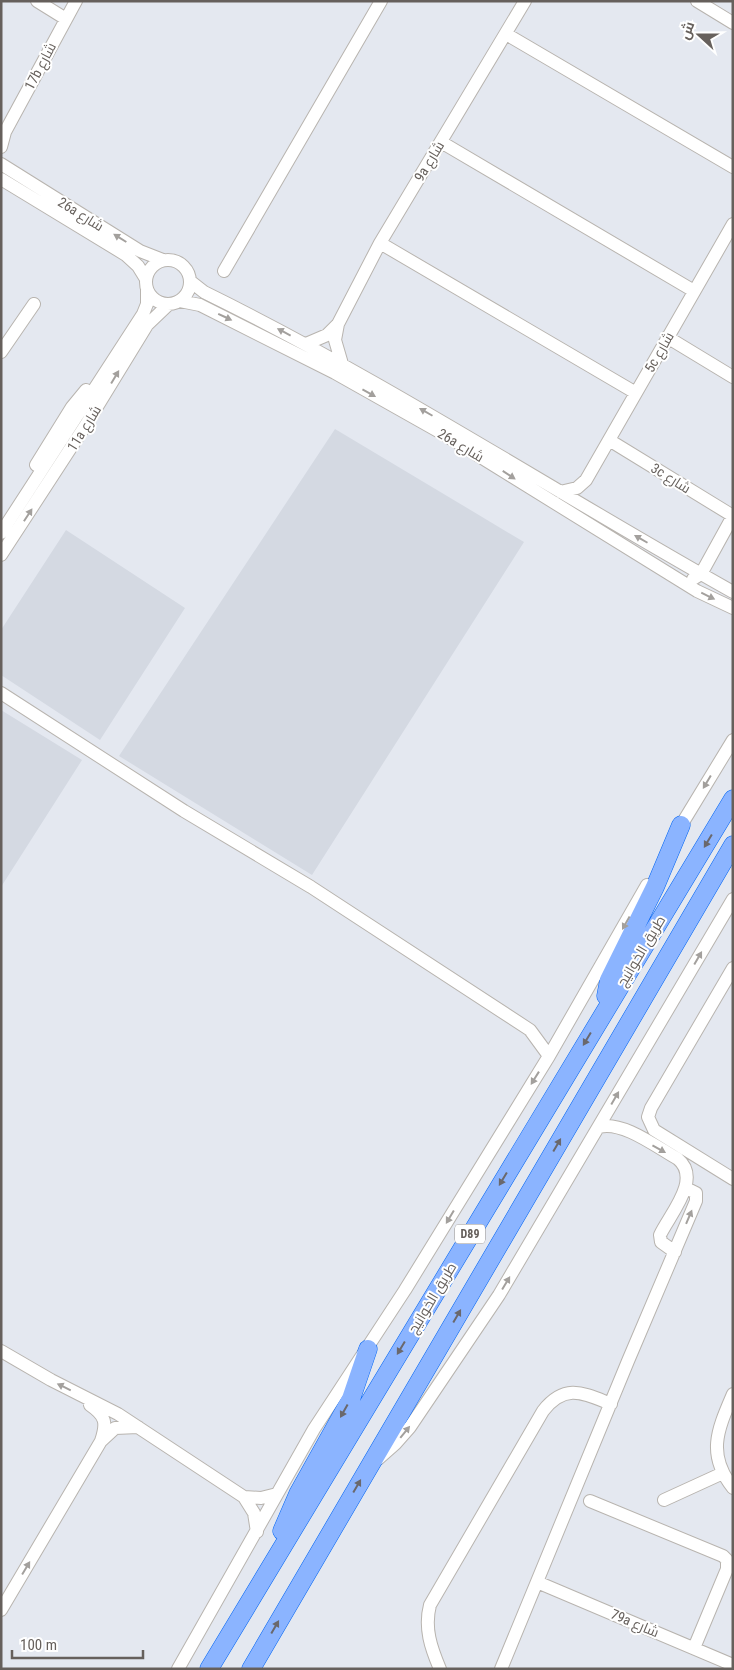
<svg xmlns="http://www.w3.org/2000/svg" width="734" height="1670" viewBox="0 0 734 1670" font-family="'Roboto Condensed',Cairo,sans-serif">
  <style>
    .education { fill: #d4d9e2 }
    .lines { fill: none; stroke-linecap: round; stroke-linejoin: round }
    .minor-casing { stroke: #b8b4af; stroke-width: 14 }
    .highway-casing { stroke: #0064f3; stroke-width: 19 }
    .minor { stroke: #fff; stroke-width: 12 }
    .highway { stroke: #8bb4ff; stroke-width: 18 }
    .oneway { fill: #a3a09d }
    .oneway2 { fill: #6a686c }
    .labels { text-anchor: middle; stroke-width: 4; stroke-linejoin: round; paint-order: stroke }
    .shield { fill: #fff; stroke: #94908d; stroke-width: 1 }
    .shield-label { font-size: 12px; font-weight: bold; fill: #66605c }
    .street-label { font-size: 14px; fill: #66605c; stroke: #fff }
  </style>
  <rect width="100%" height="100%" fill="#e4e8f0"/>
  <path class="education" d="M 335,429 L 524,542 L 312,875 L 119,756 Z
    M 66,530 L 185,608 L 100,740 L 1,675 L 1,630 Z
    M 1,710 L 82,760 L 1,887 Z"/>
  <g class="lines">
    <defs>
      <path id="minor" d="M 37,1 L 66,19
        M 697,1 L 733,23
        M 506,34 L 733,167
        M 441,142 L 694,291
        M 1,147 L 5,132 L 76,1
        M 1,164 L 140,251 L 163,260
        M 1,179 L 126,255 L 138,266 L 146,279
        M 380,243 L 636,393
        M146 282a22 22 0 1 1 44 0a22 22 0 1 1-44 0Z
        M 224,271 L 381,1
        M 190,281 L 204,292 C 387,382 556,493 733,592
        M 180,301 L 200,305 L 335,373 L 445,435 L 697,591 L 733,608
        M 667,337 L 733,377
        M 306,344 L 327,335 L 338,324
        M 1,352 L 34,304
        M 342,364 L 335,340 L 338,324 L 380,243 L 525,1
        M 609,440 L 733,516
        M 36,465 L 72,407 L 86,390
        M 560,492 L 577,488 L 586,480 L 733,224
        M 1,533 L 143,314 L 147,304 L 147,288
        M 1,555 L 87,423 L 147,325 L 169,304
        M 693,579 L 701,574 L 733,516
        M 1,693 L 184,811 L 311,887 L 530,1030 L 549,1056
        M 677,832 L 733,740
        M 733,968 L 651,1108 L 648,1117 L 654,1130 L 733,1179
        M 599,1127 C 622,1120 658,1148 678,1159 C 702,1179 670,1214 660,1235 L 661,1242 L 675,1252
        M 1,1351 L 51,1380 L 118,1414 L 244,1497 L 254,1513 L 257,1532
        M 733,1394 C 718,1429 706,1454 733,1488
        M 101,1441 L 115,1428 L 138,1427
        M 378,1459 L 395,1444 L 410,1427 L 499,1295 L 733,899
        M 244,1497 L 261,1498 L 277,1494
        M 664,1500 L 723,1473
        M 590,1501 L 723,1556 L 727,1560 L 727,1569 L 694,1648
        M 537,1582 L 733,1665
        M 1,1610 L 101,1441 C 107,1423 106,1416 90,1405
        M 178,1669 L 314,1429 L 405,1290 L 549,1056 L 647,885
        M 440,1669 C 431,1648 424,1628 430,1605 L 543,1411 C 565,1383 583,1393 611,1404
        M 501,1669 L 628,1361 L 696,1201 L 696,1193 L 686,1188"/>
      <path id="highway" d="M 606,996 L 609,980 L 655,887 L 681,825
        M 282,1531 L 298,1494 L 351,1399 L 368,1349
        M 209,1669 L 733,799
        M 251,1669 L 733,845"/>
    </defs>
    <use href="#minor" class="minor-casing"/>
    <use href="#highway" class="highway-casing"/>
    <use href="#minor" class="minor"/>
    <use href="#highway" class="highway"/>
  </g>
  <defs><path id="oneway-solid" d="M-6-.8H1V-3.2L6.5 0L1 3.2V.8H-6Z" transform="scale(1.25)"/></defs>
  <g class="oneway">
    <use href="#oneway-solid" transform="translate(120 238) rotate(-148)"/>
    <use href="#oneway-solid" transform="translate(225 317) rotate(25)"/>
    <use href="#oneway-solid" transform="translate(284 332) rotate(-152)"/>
    <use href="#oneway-solid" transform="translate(115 377) rotate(-59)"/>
    <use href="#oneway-solid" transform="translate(369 393) rotate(29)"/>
    <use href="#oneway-solid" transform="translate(426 412) rotate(-150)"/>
    <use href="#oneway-solid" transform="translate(509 475) rotate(33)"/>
    <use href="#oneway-solid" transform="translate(28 515) rotate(-57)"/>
    <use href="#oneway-solid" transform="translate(641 539) rotate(-150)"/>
    <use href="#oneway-solid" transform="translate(708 596) rotate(26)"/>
    <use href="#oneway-solid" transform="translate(707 782) rotate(121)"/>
    <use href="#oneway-solid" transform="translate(626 923) rotate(119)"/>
    <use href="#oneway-solid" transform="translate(698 958) rotate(-60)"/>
    <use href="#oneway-solid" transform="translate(535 1078) rotate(122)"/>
    <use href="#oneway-solid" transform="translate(615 1098) rotate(-60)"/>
    <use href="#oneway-solid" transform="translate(659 1149) rotate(29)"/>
    <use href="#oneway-solid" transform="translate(450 1217) rotate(121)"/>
    <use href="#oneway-solid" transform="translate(689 1217) rotate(-67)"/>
    <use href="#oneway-solid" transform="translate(506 1283) rotate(-59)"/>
    <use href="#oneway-solid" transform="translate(64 1387) rotate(-154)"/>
    <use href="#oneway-solid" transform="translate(405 1432) rotate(-51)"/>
    <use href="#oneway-solid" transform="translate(26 1568) rotate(-59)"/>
  </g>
  <g class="oneway2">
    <use href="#oneway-solid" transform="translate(708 841) rotate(121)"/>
    <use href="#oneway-solid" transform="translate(587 1039) rotate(121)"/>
    <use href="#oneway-solid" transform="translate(557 1145) rotate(-60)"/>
    <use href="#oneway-solid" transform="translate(503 1179) rotate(121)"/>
    <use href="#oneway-solid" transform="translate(457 1316) rotate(-60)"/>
    <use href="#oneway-solid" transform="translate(401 1348) rotate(121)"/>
    <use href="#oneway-solid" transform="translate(344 1411) rotate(119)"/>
    <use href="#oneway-solid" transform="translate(357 1486) rotate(-60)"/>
    <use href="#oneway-solid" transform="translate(275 1627) rotate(-60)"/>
  </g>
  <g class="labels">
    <rect class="shield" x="455" y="1224.5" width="30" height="19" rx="4"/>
    <g class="shield-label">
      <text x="470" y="1238">D89</text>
    </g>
    <g class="street-label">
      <text transform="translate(40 66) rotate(-62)" y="5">17b شارع</text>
      <text transform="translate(429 161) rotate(-59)" y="5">9a شارع</text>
      <text transform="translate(81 214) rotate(32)" y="5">26a شارع</text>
      <text transform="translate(659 352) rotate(-60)" y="5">5c شارع</text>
      <text transform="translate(84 428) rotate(-58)" y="5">11a شارع</text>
      <text transform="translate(461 445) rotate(31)" y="5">26a شارع</text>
      <text transform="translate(671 478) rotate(32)" y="5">3c شارع</text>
      <text transform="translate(641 951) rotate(-59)" y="5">طريق الخوانيج</text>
      <text transform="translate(432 1298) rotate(-59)" y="5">طريق الخوانيج</text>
      <text transform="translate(635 1623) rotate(23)" y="5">79a شارع</text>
    </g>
  </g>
  <rect width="734" height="1670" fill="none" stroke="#66605c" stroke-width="5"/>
  <g transform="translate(699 35) rotate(291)" stroke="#ffffff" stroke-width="4" paint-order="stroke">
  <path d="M0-4L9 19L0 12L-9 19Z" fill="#66605c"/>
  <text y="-8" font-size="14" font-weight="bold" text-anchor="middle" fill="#66605c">ش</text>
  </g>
  <path d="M12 1650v8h131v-8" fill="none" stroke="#66605c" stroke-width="2.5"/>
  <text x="20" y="1650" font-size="15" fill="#66605c" stroke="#ffffff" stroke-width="4" paint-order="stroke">100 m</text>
</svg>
